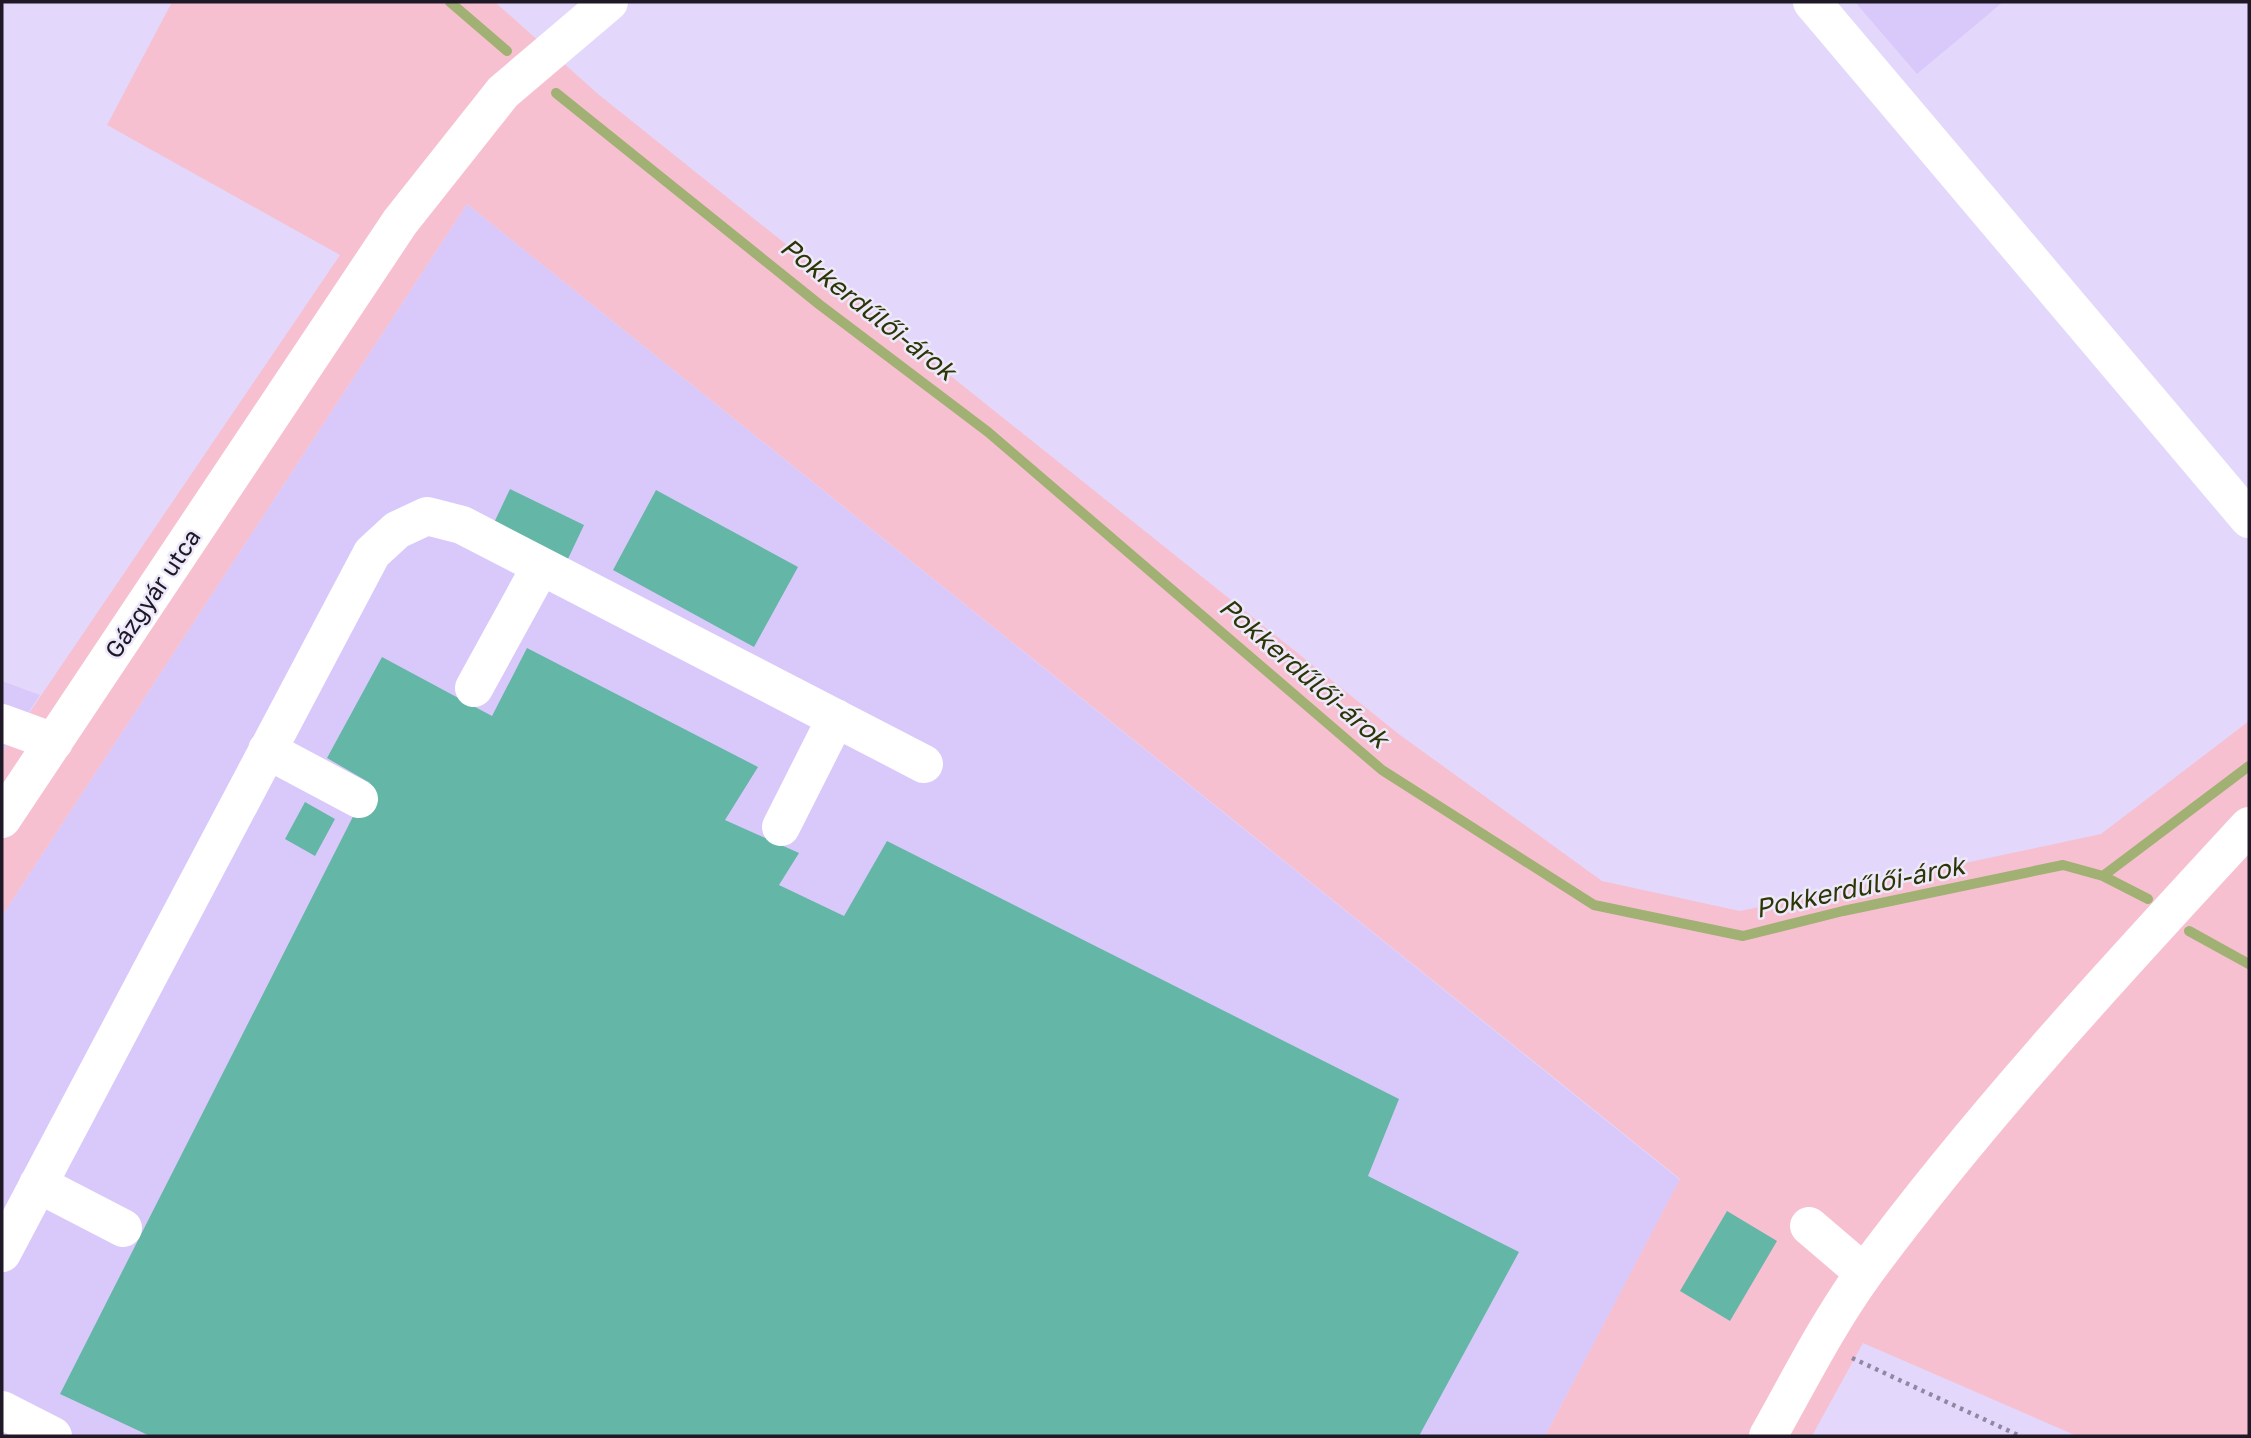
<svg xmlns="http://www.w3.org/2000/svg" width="2251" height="1438" viewBox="0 0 2251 1438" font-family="'Golos Text',sans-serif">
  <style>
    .built { fill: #d9c9fb }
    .green { fill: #f7c0d0 }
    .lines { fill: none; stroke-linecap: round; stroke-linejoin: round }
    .stream { stroke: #a1b073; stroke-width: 10 }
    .building { fill: #64b6a6 }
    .path { stroke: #9087a2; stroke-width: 4.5; stroke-dasharray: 3.5 5; stroke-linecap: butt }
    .minor { stroke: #fff; stroke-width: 38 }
    .major { stroke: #fff; stroke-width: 38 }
    .labels { text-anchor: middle; stroke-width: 5; stroke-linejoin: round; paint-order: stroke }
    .street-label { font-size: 24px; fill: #1e1827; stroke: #eee9fa }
    .water-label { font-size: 26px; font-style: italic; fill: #2c3505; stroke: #eee9fa }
  </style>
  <rect width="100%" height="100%" fill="#e3d8fb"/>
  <path class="built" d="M 1855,2 L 2003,2 L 1917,74 Z
    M 467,204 L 1680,1180 L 1545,1436 L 2,1436 L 2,916 Z
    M 2,681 L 40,695 L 2,753 Z"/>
  <path class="green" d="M 172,2 L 495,2 L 598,94 L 1400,735 L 1602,881 L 1740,911 L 2101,834 L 2249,721 L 2249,1436 L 2077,1436 L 1863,1343 L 1812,1436 L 1545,1436 L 1680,1179 L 467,204 L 2,916 L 2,753 L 340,255 L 107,125 Z"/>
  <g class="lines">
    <path class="stream" d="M 450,2 L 507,51
      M 556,93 L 820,305 L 988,432 L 1382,770 L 1594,905 L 1743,936 L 1843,911 L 2063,865 L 2103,876 L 2148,899
      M 2103,876 L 2249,766
      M 2189,931 L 2249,964"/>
  </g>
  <path class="building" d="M 510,489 L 584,525 L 566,563 L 492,527 Z
    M 656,490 L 798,567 L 754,647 L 613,570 Z
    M 527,648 L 758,767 L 725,820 L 799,853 L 779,885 L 844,916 L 887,841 L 1399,1099 L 1368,1176 L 1519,1252 L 1419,1436 L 150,1436 L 60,1394 L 370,783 L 327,758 L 382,657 L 492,716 Z
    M 305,802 L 335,819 L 315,856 L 285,839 Z
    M 1727,1211 L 1777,1241 L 1730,1321 L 1680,1291 Z"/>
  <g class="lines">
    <path class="path" d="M 1852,1358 L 2020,1436"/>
    <path class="minor" d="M 1812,2 L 2249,519
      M 474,688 L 541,566
      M 2,723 L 54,742
      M 267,750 L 359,799
      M 2,819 L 400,222 L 503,92 L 609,2
      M 781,827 L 836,718
      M 38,1184 L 123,1228
      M 1809,1226 L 1864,1273
      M 2,1253 L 372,553 L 397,530 L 427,516 L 462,525 L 924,764
      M 2,1410 L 53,1436"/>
    <path class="major" d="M 1768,1436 C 1799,1381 1828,1323 1865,1272 C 1982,1114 2116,970 2249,826"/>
  </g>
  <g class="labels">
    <g class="street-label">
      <text transform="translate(153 594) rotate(-56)" y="8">Gázgyár utca</text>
    </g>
    <g class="water-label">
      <text transform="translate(868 309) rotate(38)" y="9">Pokkerdűlői-árok</text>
      <text transform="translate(1304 673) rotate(41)" y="9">Pokkerdűlői-árok</text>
      <text transform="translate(1860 887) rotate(-12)" y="9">Pokkerdűlői-árok</text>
    </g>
  </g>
  <rect width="2251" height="1438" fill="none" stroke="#1e1827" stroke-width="7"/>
</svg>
